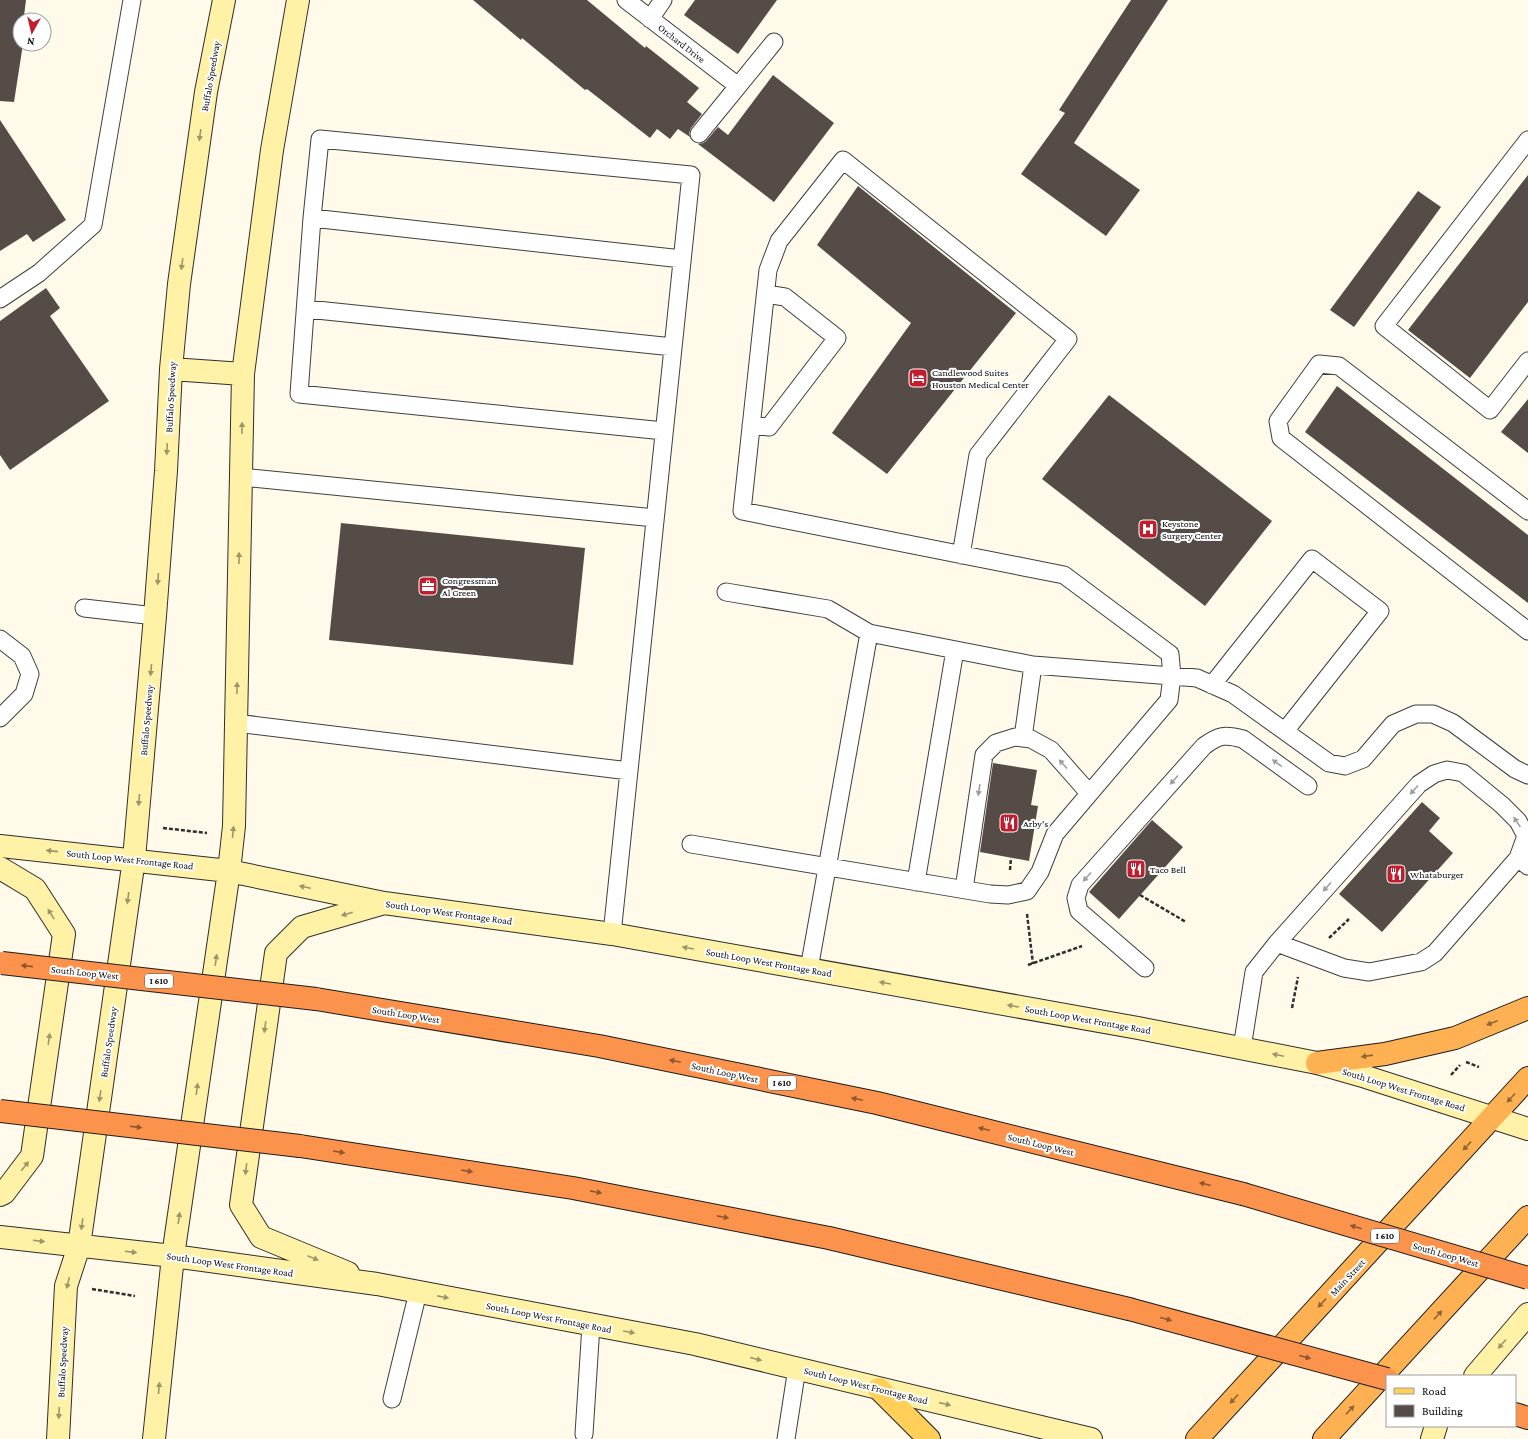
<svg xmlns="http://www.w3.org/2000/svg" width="1528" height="1439" viewBox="0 0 1528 1439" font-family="'Crimson Pro',serif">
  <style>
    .building { fill: #554c48 }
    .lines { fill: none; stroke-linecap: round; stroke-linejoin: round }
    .service-casing { stroke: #3f3f3f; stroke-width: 19 }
    .secondary-casing { stroke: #2e2e2e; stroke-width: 24 }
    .primary-casing { stroke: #1d1d1d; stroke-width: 24 }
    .trunk-casing { stroke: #1d1d1d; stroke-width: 24 }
    .motorway-casing { stroke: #1d1d1d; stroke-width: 24 }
    .path { stroke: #2e2e2e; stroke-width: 2.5; stroke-dasharray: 4 2; stroke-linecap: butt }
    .service { stroke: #fff; stroke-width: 17 }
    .secondary { stroke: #fff1a5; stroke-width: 22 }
    .primary { stroke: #ffcf5a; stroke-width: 22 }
    .trunk { stroke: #feb153; stroke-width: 22 }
    .motorway { stroke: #fc934c; stroke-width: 22 }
    .motorway-bridge-casing { stroke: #1d1d1d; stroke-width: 24; stroke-linecap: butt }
    .motorway-bridge { stroke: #fc934c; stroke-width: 22 }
    .oneway { fill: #9e9568 }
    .oneway2 { fill: #9e9e9e }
    .oneway3 { fill: #90562f }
    .oneway4 { fill: #916733 }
    .labels { text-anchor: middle; stroke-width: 4; stroke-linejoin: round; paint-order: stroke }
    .shield { fill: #fff; stroke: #555; stroke-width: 1 }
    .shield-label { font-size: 9px; font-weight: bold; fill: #0c0c0c }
    .street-label { font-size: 10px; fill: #0c0c0c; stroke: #fff }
    .poi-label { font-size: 10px; fill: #0c0c0c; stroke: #fff; text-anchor: start }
  </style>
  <rect width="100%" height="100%" fill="#fffaea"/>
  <path class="building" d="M 0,0 L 26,0 L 24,16 L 27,16 L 26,20 L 20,20 L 20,44 L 23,44 L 14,102 L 0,101 Z
    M 473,0 L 587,0 L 645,48 L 646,46 L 699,88 L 687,102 L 702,114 L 691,128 L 689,133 L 690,137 L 678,129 L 670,139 L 657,129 L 650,138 L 587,89 L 585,90 L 522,38 L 521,40 Z
    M 695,0 L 777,0 L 738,54 L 684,15 Z
    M 1131,0 L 1168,0 L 1074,143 L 1140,190 L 1106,236 L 1021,174 L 1065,113 L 1059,110 Z
    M 773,75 L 834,123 L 774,202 L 698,144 L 703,143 L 706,141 L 718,127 L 728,135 Z
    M 0,120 L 66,220 L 33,242 L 27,234 L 0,251 Z
    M 1528,175 L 1528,302 L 1470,378 L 1408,330 Z
    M 858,186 L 1016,313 L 887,474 L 832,433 L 911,323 L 817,245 Z
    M 1418,191 L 1441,207 L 1354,327 L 1330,310 Z
    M 46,288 L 60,308 L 50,316 L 109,401 L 10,470 L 0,455 L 0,321 Z
    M 1337,386 L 1528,535 L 1528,603 L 1305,432 Z
    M 1109,395 L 1272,521 L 1205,606 L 1042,479 Z
    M 1528,399 L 1528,453 L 1501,432 Z
    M 341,523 L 585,548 L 573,665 L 329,640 Z
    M 993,763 L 1037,770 L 1031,805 L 1038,806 L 1029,861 L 980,852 Z
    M 1422,802 L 1440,818 L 1429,831 L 1453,853 L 1382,932 L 1339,894 Z
    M 1152,820 L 1183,847 L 1119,919 L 1089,892 Z"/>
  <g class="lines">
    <defs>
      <path id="service" d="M 626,0 L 738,86
        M 650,19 L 663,0
        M 699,134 L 774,42
        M 1528,140 L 1384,326 L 1490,410 L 1528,361
        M 312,218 L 682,259
        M 0,299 L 39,273 L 93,225 L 132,0
        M 307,309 L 673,347
        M 751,425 L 769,427 L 837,338 L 785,297 L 766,294
        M 241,477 L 655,518
        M 1528,511 L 1339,366 L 1319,364 L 1278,421 L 1281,438 L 1528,631
        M 726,592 L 828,609 L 869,633 L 1033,665 L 1197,678 L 1233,694 L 1329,763 L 1345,766 L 1363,759 L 1393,724 L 1416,714 L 1433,714 L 1453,723 L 1515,769 L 1528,775
        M 84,608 L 155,616
        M 0,639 L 22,656 L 30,674 L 24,694 L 0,718
        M 1212,685 L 1312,559 L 1380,611 L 1285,731
        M 236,723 L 629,771
        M 1023,738 L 1033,665
        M 691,844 L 990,894 L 1008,895 L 1027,891 L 1040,872 L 1055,834 L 1169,700 L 1172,676 L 1170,654 L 1064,575 L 742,511 L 768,270 L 779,241 L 843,160 L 1068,339 L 978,455 L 961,555
        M 916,882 L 955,650
        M 964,889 L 984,755 L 996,743 L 1015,737 L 1031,739 L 1051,750 L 1089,793
        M 612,934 C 638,681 664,428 691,175 L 320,139 L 312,218 L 299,394 L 664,431
        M 1277,943 L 1419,784 L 1434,774 L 1447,770 L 1463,773 L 1502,805 L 1518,821 L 1526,836 L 1518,858
        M 1145,968 L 1079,911 L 1076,898 L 1080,885 L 1204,746 C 1219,735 1225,734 1243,739 L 1308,786
        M 809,969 L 869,633
        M 1242,1048 L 1254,972 L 1277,943 L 1344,968 L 1369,972 L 1421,962 L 1435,953 L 1518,858 L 1528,866
        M 392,1399 L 418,1292
        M 584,1434 L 591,1325
        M 786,1439 L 797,1368"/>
      <path id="secondary" d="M 171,369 L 243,374
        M 0,846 L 229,871 L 384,903 L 612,934 L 1138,1028 L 1317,1063 L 1366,1077 L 1528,1129
        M 0,868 L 35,889 L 64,934 L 32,1156 L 4,1193 L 0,1195
        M 0,1237 L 173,1256 L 377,1284 L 695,1344 L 1091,1439
        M 348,1273 L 261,1237 L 241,1205 L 276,953 L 302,927 L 381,904
        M 1475,1376 L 1528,1314
        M 58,1439 L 66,1286 L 79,1246 L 134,859 L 155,616 L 166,471 L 171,369 L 179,284 L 206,92 L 224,0
        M 154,1439 L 173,1256 L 229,871 L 234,826 L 243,374 L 272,150 L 298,0
        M 1432,1439 L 1436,1426"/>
      <path id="primary" d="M 879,1389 L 929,1439"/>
      <path id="trunk" d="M 1317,1063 L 1385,1054 L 1455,1038 L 1528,1008
        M 1197,1439 L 1528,1078
        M 1324,1439 L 1528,1217"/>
      <path id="motorway" d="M 316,999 L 599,1046 L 877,1103 L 1243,1194
        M 300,1146 L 573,1188 L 829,1238 L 1129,1309
        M 1515,1414 L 1528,1418"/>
    </defs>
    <use href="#service" class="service-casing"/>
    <use href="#secondary" class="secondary-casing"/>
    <use href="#primary" class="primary-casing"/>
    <use href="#trunk" class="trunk-casing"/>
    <use href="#motorway" class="motorway-casing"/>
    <path class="path" d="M 163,828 L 207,833
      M 1010,870 L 1011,858
      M 1140,895 L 1186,922
      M 1027,914 L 1033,964
      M 1329,938 L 1349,919
      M 1028,965 L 1082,946
      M 1292,1008 L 1298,977
      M 1466,1062 L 1479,1067
      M 1451,1075 L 1460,1065
      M 92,1289 L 135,1296"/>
    <use href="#service" class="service"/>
    <use href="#secondary" class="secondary"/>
    <use href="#primary" class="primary"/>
    <use href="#trunk" class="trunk"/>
    <use href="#motorway" class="motorway"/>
    <defs>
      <path id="motorway-bridge" d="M 2,963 L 316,999
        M 0,1111 L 300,1146
        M 1243,1194 L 1528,1278
        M 1129,1309 L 1387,1379"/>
    </defs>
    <use href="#motorway-bridge" class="motorway-bridge-casing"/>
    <use href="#motorway-bridge" class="motorway-bridge"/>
  </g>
  <defs><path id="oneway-solid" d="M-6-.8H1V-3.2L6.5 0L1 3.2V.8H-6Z"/></defs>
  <g class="oneway">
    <use href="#oneway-solid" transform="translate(200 135) rotate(98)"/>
    <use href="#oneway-solid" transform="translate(182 264) rotate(98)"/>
    <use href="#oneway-solid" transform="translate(242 428) rotate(-89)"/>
    <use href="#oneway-solid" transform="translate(167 449) rotate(93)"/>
    <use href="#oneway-solid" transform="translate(239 558) rotate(-89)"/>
    <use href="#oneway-solid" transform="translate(158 579) rotate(94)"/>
    <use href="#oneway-solid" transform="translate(151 670) rotate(95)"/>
    <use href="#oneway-solid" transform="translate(237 688) rotate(-89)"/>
    <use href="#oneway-solid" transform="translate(139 800) rotate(95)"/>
    <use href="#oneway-solid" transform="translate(233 832) rotate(-85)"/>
    <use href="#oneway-solid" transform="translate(52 851) rotate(-174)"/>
    <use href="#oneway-solid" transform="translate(305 887) rotate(-168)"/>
    <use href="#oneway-solid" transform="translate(128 898) rotate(98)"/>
    <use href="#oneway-solid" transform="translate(51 914) rotate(-122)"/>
    <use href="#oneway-solid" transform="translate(347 914) rotate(164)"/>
    <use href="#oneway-solid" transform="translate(688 948) rotate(-170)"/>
    <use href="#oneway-solid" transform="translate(216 960) rotate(-82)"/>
    <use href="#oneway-solid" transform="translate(885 983) rotate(-170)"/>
    <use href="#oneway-solid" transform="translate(1013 1006) rotate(-170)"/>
    <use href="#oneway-solid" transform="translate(265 1027) rotate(98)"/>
    <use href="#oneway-solid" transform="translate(49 1039) rotate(-82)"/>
    <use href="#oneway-solid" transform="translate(1278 1055) rotate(-168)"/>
    <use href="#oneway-solid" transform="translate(197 1089) rotate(-82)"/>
    <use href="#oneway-solid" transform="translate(100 1096) rotate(98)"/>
    <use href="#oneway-solid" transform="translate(25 1166) rotate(-52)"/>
    <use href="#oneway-solid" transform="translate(246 1169) rotate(98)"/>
    <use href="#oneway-solid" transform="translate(179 1218) rotate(-82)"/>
    <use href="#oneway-solid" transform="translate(82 1224) rotate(98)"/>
    <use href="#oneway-solid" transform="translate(39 1241) rotate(7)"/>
    <use href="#oneway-solid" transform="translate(131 1252) rotate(7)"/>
    <use href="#oneway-solid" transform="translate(313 1258) rotate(22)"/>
    <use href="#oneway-solid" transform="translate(68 1283) rotate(103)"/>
    <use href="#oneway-solid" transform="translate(443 1297) rotate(11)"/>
    <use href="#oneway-solid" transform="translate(629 1332) rotate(10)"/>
    <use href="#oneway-solid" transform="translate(1502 1344) rotate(131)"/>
    <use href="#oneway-solid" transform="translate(756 1359) rotate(14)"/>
    <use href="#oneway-solid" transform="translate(159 1388) rotate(-84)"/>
    <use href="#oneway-solid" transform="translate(945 1404) rotate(13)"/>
    <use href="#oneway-solid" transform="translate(59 1413) rotate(93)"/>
  </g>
  <g class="oneway2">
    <use href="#oneway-solid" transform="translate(1277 763) rotate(-144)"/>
    <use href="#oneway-solid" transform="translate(1063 764) rotate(-132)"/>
    <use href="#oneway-solid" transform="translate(1174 780) rotate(132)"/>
    <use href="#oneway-solid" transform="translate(979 790) rotate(99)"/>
    <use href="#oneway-solid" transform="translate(1414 790) rotate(132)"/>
    <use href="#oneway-solid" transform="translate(1517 822) rotate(-124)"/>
    <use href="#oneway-solid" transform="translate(1087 877) rotate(132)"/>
    <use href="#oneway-solid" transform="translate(1327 887) rotate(132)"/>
  </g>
  <g class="oneway3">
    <use href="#oneway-solid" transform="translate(27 966) rotate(-174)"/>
    <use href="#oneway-solid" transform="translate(675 1061) rotate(-168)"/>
    <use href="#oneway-solid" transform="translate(857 1099) rotate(-168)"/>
    <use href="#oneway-solid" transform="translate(136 1127) rotate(7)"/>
    <use href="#oneway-solid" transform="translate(984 1129) rotate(-166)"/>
    <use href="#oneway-solid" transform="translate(339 1152) rotate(9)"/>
    <use href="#oneway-solid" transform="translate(467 1171) rotate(9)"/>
    <use href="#oneway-solid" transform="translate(1205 1184) rotate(-166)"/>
    <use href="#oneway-solid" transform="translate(596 1192) rotate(11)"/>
    <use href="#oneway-solid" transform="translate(723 1217) rotate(11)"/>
    <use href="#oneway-solid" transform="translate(1356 1227) rotate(-164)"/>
    <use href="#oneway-solid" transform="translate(1166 1319) rotate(15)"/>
    <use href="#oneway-solid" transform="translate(1305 1357) rotate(15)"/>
  </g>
  <g class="oneway4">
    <use href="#oneway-solid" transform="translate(1492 1023) rotate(159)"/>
    <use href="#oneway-solid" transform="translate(1367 1056) rotate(172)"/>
    <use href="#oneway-solid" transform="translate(1511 1098) rotate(132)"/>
    <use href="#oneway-solid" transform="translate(1467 1146) rotate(133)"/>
    <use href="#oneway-solid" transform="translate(1322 1303) rotate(133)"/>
    <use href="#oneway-solid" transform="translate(1438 1315) rotate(-47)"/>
    <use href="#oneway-solid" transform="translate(1234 1399) rotate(133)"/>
    <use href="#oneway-solid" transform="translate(1350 1410) rotate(-47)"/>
  </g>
  <defs>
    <symbol id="hotel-square" viewBox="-11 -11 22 22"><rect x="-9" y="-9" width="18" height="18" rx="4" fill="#c21d2d" stroke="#fff"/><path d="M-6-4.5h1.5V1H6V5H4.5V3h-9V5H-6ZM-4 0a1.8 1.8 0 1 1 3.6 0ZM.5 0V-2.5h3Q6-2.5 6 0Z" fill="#fff"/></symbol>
    <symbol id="hospital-square" viewBox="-11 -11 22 22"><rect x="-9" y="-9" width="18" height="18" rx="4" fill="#c21d2d" stroke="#fff"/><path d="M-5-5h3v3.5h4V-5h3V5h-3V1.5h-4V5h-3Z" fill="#fff"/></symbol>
    <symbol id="office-square" viewBox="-11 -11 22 22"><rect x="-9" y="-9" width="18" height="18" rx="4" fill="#c21d2d" stroke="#fff"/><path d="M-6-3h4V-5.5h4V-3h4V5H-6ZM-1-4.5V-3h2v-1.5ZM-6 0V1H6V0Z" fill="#fff"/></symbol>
    <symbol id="restaurant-square" viewBox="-11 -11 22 22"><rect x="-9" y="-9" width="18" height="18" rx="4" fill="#c21d2d" stroke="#fff"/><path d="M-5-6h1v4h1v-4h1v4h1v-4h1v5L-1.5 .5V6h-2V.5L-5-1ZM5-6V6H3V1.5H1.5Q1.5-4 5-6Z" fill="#fff"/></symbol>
  </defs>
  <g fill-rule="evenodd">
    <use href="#hotel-square" x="907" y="367" width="22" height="22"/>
    <use href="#hospital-square" x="1137" y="518" width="22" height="22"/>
    <use href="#office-square" x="417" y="575" width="22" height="22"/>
    <use href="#restaurant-square" x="998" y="812" width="22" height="22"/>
    <use href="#restaurant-square" x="1125" y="858" width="22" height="22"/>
    <use href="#restaurant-square" x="1385" y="863" width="22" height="22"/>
  </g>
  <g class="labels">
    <g class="shield">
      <rect x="145" y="974" width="28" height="14" rx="3"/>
      <rect x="768" y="1076" width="28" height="14" rx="3"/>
      <rect x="1371" y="1229" width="28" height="14" rx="3"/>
    </g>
    <g class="shield-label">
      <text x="159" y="984">I 610</text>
      <text x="782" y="1086">I 610</text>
      <text x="1385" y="1239">I 610</text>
    </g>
    <g class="street-label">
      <text transform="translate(682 43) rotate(38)" y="4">Orchard Drive</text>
      <text transform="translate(210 76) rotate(-80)" y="4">Buffalo Speedway</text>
      <text transform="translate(170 397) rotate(-87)" y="4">Buffalo Speedway</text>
      <text transform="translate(146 720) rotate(-85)" y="4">Buffalo Speedway</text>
      <text transform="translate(130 859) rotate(6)" y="4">South Loop West Frontage Road</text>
      <text transform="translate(449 912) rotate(8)" y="4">South Loop West Frontage Road</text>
      <text transform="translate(769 962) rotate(10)" y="4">South Loop West Frontage Road</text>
      <text transform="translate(85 972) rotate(6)" y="4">South Loop West</text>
      <text transform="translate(406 1014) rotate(9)" y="4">South Loop West</text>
      <text transform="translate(1088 1019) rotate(10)" y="4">South Loop West Frontage Road</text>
      <text transform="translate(108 1042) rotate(-82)" y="4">Buffalo Speedway</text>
      <text transform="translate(725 1072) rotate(12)" y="4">South Loop West</text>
      <text transform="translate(1404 1089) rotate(17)" y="4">South Loop West Frontage Road</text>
      <text transform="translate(1041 1144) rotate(14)" y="4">South Loop West</text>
      <text transform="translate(1446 1254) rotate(16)" y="4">South Loop West</text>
      <text transform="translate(230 1264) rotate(8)" y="4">South Loop West Frontage Road</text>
      <text transform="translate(1347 1277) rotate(-47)" y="4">Main Street</text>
      <text transform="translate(549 1317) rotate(11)" y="4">South Loop West Frontage Road</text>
      <text transform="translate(62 1362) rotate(-87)" y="4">Buffalo Speedway</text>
      <text transform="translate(866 1385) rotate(14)" y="4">South Loop West Frontage Road</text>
    </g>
    <g class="poi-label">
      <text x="932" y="376">Candlewood Suites<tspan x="932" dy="12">Houston Medical Center</tspan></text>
      <text x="1162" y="527">Keystone<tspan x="1162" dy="12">Surgery Center</tspan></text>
      <text x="442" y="584">Congressman<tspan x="442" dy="12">Al Green</tspan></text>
      <text x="1023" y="827">Arby's</text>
      <text x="1150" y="873">Taco Bell</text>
      <text x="1410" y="878">Whataburger</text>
    </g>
  </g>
  <rect x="1386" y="1375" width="130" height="52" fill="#ffffff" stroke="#9e9e9e"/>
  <rect x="1394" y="1388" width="20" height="6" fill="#ffcf5a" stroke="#9e9e9e"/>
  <text x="1422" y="1395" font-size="12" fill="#0c0c0c">Road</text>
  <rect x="1394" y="1405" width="20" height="12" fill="#554c48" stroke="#9e9e9e"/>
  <text x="1422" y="1415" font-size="12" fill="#0c0c0c">Building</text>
  <g transform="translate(32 32) rotate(188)"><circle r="19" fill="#ffffff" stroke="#9e9e9e"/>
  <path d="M0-3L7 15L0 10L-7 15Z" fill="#c21d2d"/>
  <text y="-6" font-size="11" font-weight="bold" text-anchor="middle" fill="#0c0c0c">N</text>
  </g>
</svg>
